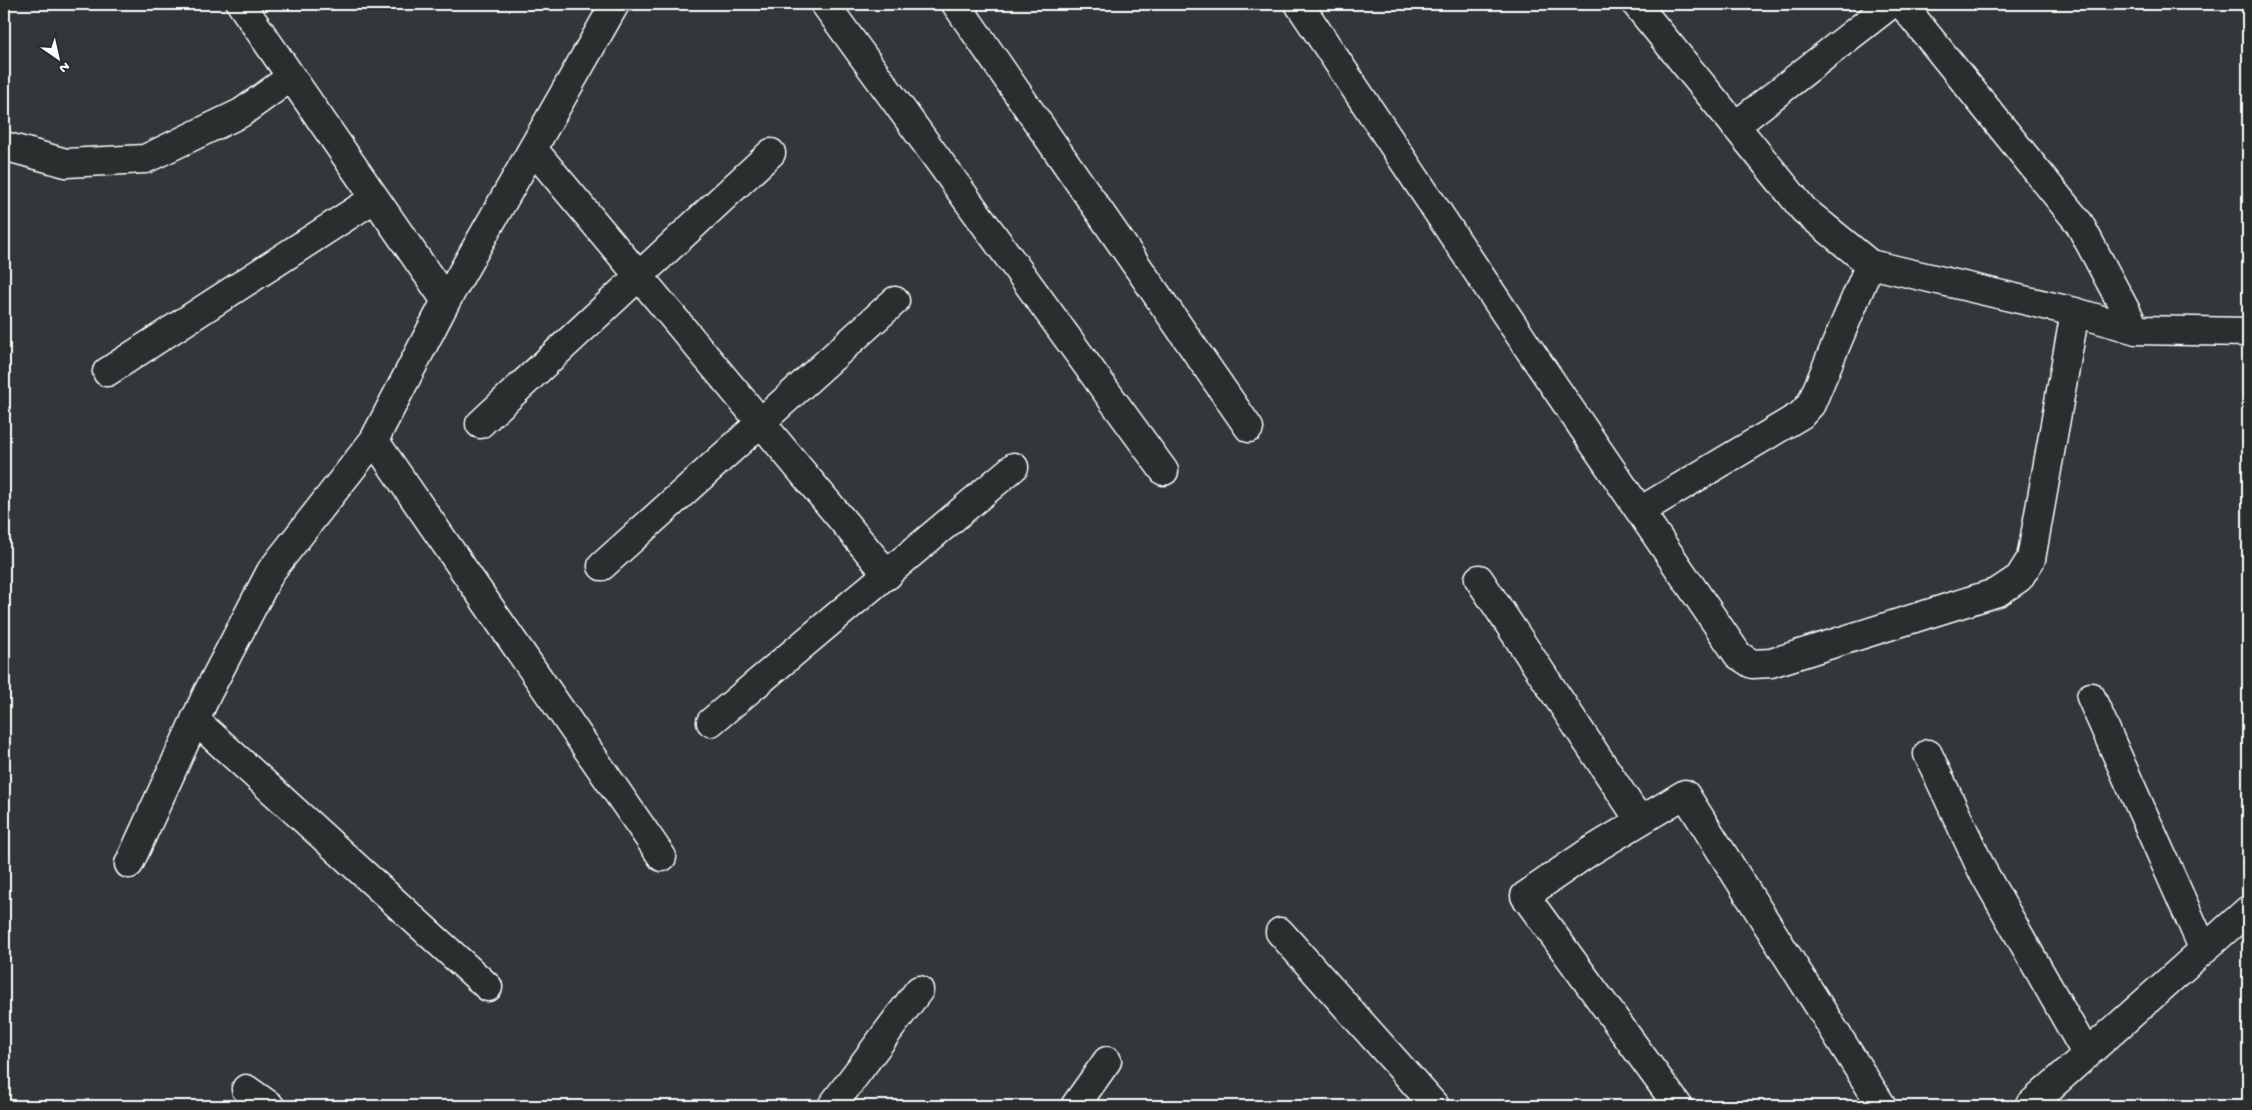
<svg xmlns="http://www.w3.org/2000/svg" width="2252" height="1110" viewBox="0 0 2252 1110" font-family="'Gochi Hand',sans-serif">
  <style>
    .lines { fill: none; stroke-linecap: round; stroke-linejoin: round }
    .street-casing { stroke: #fff; stroke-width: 31 }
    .street { stroke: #2a2d2e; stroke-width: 28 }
  </style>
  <rect width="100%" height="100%" fill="#33373b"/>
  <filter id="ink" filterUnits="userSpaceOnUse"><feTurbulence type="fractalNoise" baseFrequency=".02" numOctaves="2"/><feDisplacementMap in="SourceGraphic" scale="10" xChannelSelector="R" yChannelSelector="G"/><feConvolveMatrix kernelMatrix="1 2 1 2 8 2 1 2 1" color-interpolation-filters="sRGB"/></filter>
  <g filter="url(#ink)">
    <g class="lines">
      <defs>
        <path id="street" d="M 241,4 L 446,301
          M 825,4 L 1164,471
          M 956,4 L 1249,428
          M 1299,4 L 1525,343 L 1738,655 L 1752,664 L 1771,663 L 1998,592 L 2019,578 L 2031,559 L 2075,312
          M 1636,4 L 1804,210 L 1870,264 L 2075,312 L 2136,330 L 2248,332
          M 1902,4 L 2079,223 L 2136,330
          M 1735,126 L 1891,4
          M 4,146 L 66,163 L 145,159 L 241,113 L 291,77
          M 533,149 L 888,575
          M 107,372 L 375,198
          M 480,424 L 771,153
          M 374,440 L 662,857
          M 1640,511 L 1801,415 L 1811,404 L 1870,264
          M 602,566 L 895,301
          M 1479,579 L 1640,821
          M 2091,697 L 2204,950
          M 195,720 L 488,987
          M 711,722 L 1014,467
          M 1928,754 L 1982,870 L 2087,1055
          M 129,864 L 207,694 L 271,571 L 374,440 L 446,301 L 615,4
          M 1280,932 L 1435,1106
          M 246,1089 L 270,1106
          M 832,1106 L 919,990
          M 1075,1106 L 1107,1061
          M 1678,1106 L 1525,896 L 1589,852 L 1685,794 L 1882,1106
          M 2029,1106 L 2248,910"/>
      </defs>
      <use href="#street" class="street-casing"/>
      <use href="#street" class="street"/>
    </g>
  </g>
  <rect width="2252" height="1110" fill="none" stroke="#2a2d2e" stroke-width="20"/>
  <rect x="10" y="10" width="2232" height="1090" fill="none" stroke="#fff" stroke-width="2" filter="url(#ink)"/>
  <g transform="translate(58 58) rotate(146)" stroke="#2a2d2e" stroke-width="4" paint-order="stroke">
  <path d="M0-4L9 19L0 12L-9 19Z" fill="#ffffff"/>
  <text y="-8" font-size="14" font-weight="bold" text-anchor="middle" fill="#ffffff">N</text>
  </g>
</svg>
